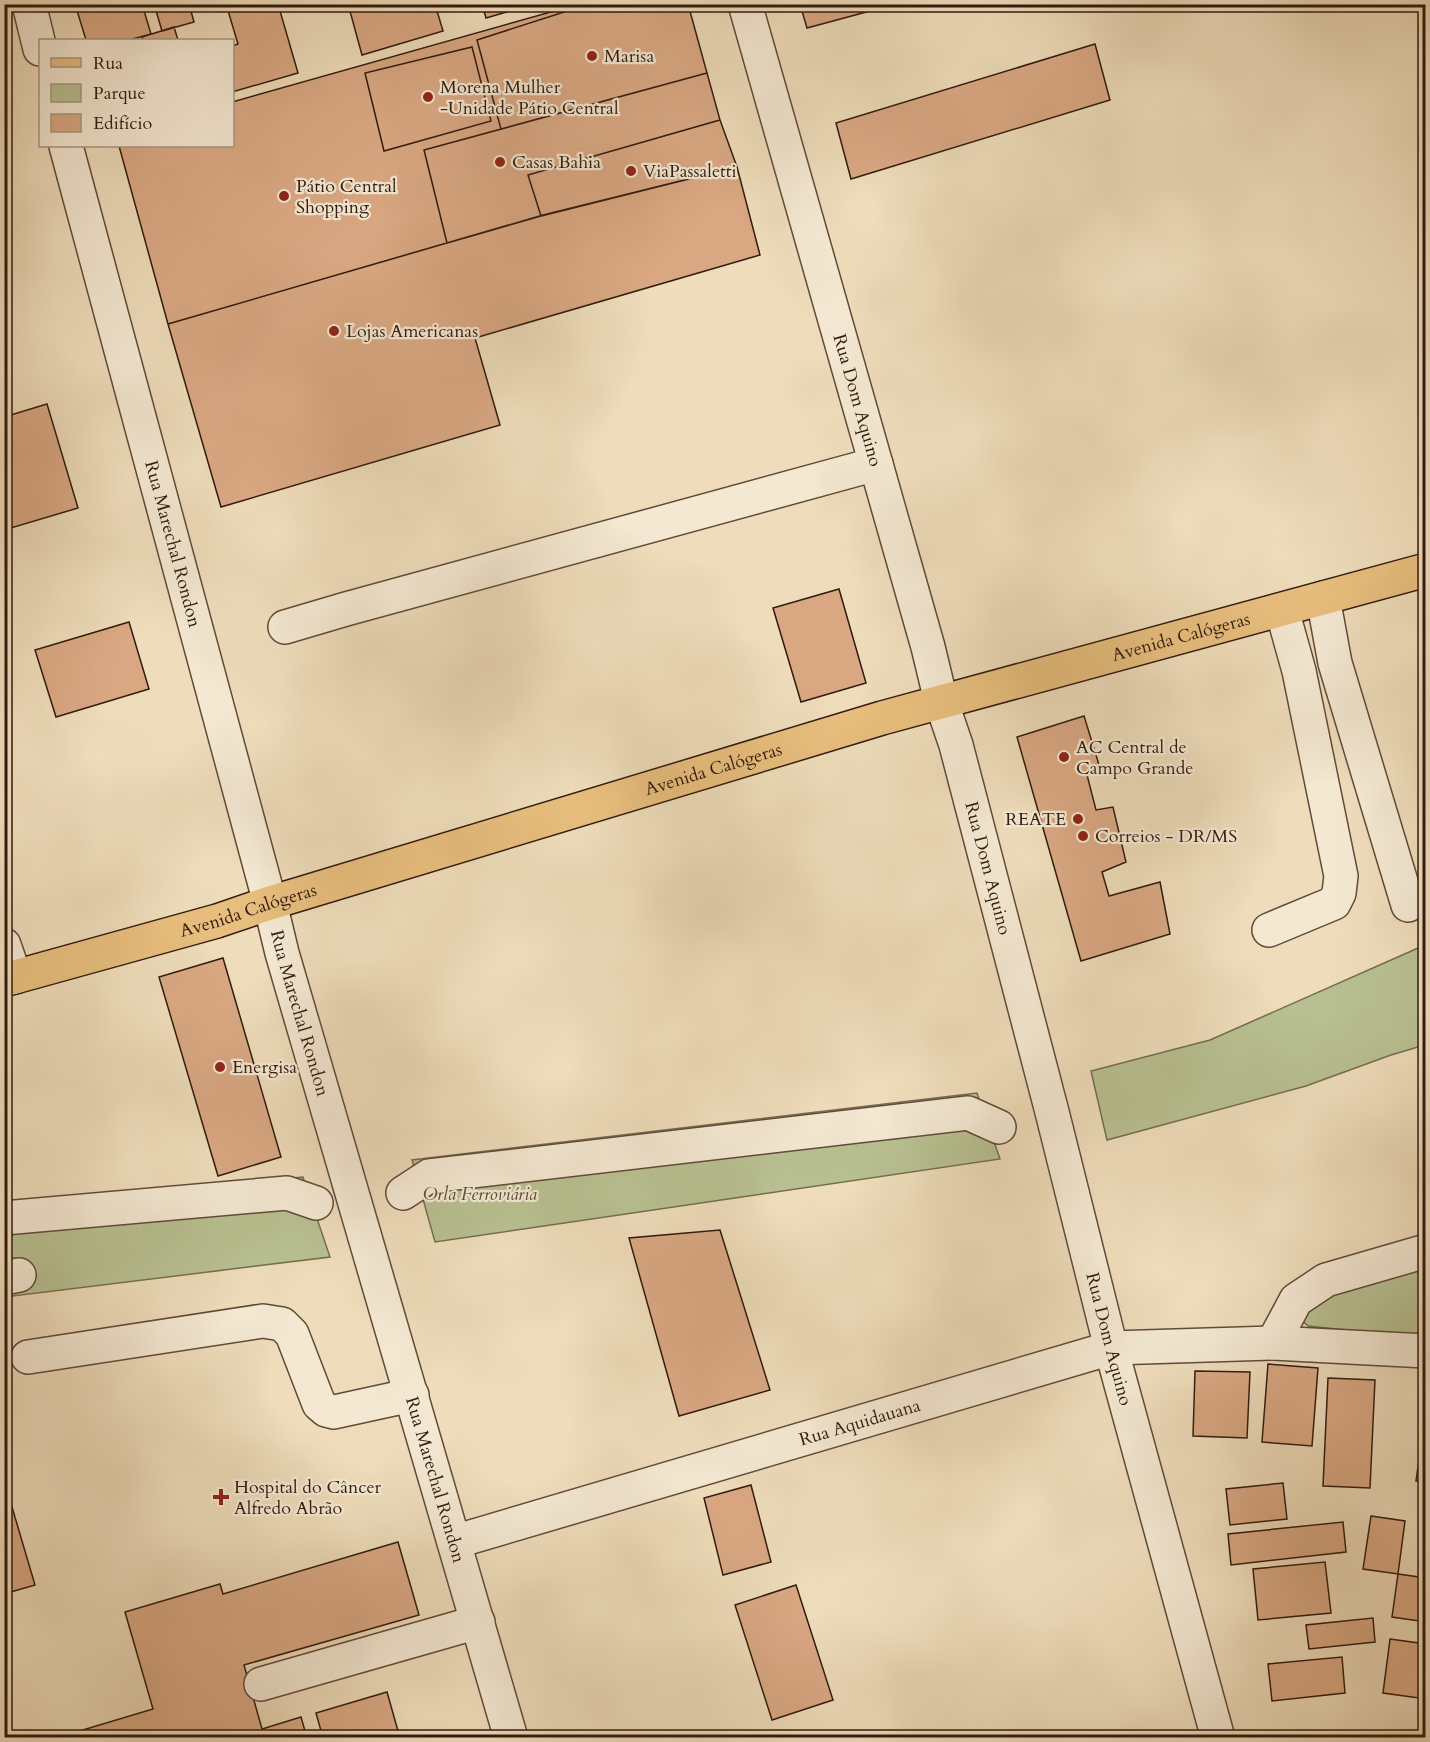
<svg xmlns="http://www.w3.org/2000/svg" width="1430" height="1742" viewBox="0 0 1430 1742" font-family="Cardo,serif">
  <style>
    .green { fill: #b8c091; stroke: #746d50; stroke-width: 1.5 }
    .building { fill: #d9a883; stroke: #311a0f; stroke-width: 1.5 }
    .lines { fill: none; stroke-linecap: round; stroke-linejoin: round }
    .minor-casing { stroke: #604a3a; stroke-width: 36 }
    .major-casing { stroke: #311a0f; stroke-width: 36 }
    .minor { stroke: #f4e8d2; stroke-width: 33 }
    .major { stroke: #e7be7d; stroke-width: 33 }
    .poi-dot { fill: #8f2418; stroke: #f4e8d2; stroke-width: 2 }
    .labels { text-anchor: middle; stroke-width: 4.5; stroke-linejoin: round; paint-order: stroke }
    .poi-label { font-size: 18px; fill: #311a0f; stroke: #f4e8d2; text-anchor: start }
    .street-label { font-size: 18px; fill: #311a0f; stroke: #f4e8d2 }
    .park-label { font-size: 18px; font-style: italic; fill: #5a4c36; stroke: #f4e8d2 }
  </style>
  <rect width="100%" height="100%" fill="#eedcba"/>
  <filter id="stains"><feTurbulence type="fractalNoise" baseFrequency=".00333" numOctaves="4"/><feColorMatrix values="0 0 0 0 .2 0 0 0 0 .09 0 0 0 0 .02 0 0 0 .5 -.17"/></filter>
  <radialGradient id="worn" r=".72"><stop offset=".6" stop-color="#630" stop-opacity="0"/><stop offset="1" stop-color="#630" stop-opacity=".3"/></radialGradient>
  <path class="green" d="M 1425,945 L 1425,1045 L 1391,1055 L 1306,1086 L 1107,1140 L 1091,1071 L 1210,1040 Z
    M 977,1093 L 1000,1159 L 435,1242 L 412,1160 Z
    M 303,1177 L 330,1257 L 5,1297 L 5,1204 Z
    M 1425,1266 L 1425,1335 L 1364,1332 L 1308,1326 L 1297,1316 L 1298,1305 Z"/>
  <path class="building" d="M 75,4 L 142,4 L 151,34 L 129,40 L 86,40 Z
    M 154,4 L 189,4 L 194,22 L 162,31 Z
    M 226,4 L 278,4 L 298,73 L 232,92 L 232,46 L 238,44 Z
    M 348,4 L 435,4 L 443,31 L 362,55 Z
    M 482,4 L 534,4 L 486,18 Z
    M 579,4 L 688,4 L 707,73 L 424,150 L 447,243 L 168,324 L 119,146 L 232,146 L 232,102 Z
    M 589,4 L 688,4 L 707,73 L 501,129 L 477,40 Z
    M 800,4 L 896,4 L 807,28 Z
    M 174,27 L 178,40 L 143,40 L 142,37 Z
    M 1095,44 L 1110,100 L 851,179 L 836,123 Z
    M 472,47 L 491,121 L 384,151 L 365,73 Z
    M 707,73 L 720,120 L 528,175 L 541,216 L 447,243 L 424,150 Z
    M 720,120 L 737,167 L 541,216 L 528,175 Z
    M 737,167 L 760,255 L 475,338 L 500,425 L 221,507 L 168,324 L 543,215 Z
    M 47,404 L 78,508 L 4,530 L 4,417 Z
    M 839,589 L 866,683 L 801,702 L 773,608 Z
    M 129,622 L 149,689 L 56,717 L 35,650 Z
    M 1084,716 L 1100,768 L 1086,771 L 1096,810 L 1113,807 L 1126,862 L 1102,872 L 1109,896 L 1160,882 L 1170,934 L 1081,961 L 1017,737 Z
    M 223,958 L 281,1157 L 218,1176 L 159,977 Z
    M 720,1230 L 770,1390 L 679,1416 L 629,1238 Z
    M 1268,1364 L 1318,1368 L 1312,1446 L 1262,1442 Z
    M 1195,1371 L 1250,1372 L 1247,1438 L 1193,1436 Z
    M 1328,1378 L 1375,1380 L 1370,1488 L 1323,1486 Z
    M 1425,1417 L 1426,1417 L 1426,1482 L 1416,1481 Z
    M 4,1480 L 35,1585 L 4,1594 Z
    M 1283,1483 L 1287,1519 L 1230,1525 L 1226,1489 Z
    M 751,1485 L 771,1562 L 723,1575 L 704,1498 Z
    M 1371,1516 L 1405,1521 L 1398,1574 L 1363,1569 Z
    M 1343,1522 L 1346,1552 L 1231,1565 L 1228,1534 Z
    M 398,1542 L 419,1615 L 244,1665 L 262,1729 L 301,1717 L 307,1738 L 56,1738 L 153,1709 L 125,1612 L 220,1584 L 223,1594 Z
    M 1325,1562 L 1331,1613 L 1258,1620 L 1253,1569 Z
    M 1398,1574 L 1426,1578 L 1426,1622 L 1392,1617 Z
    M 796,1585 L 833,1700 L 772,1720 L 735,1605 Z
    M 1373,1618 L 1375,1642 L 1309,1649 L 1306,1625 Z
    M 1390,1639 L 1426,1644 L 1426,1699 L 1383,1693 Z
    M 1342,1657 L 1345,1693 L 1272,1701 L 1268,1664 Z
    M 387,1692 L 400,1738 L 323,1738 L 316,1713 Z
    M 1426,1729 L 1426,1738 L 1346,1738 Z"/>
  <g class="lines">
    <defs>
      <g id="minor">
        <path d="M 29,4 L 40,49"/>
        <path id="s1" d="M 745,4 L 928,647 L 941,701 L 956,745 L 1052,1112 L 1111,1348 L 1218,1738"/>
        <path id="s2" d="M 66,146 L 270,903 L 282,953 L 511,1738"/>
        <path d="M 1323,598 L 1335,663 L 1408,905"/>
        <path d="M 285,627 L 346,609 L 876,464"/>
        <path d="M 1269,930 L 1334,903 L 1339,893 L 1341,876 L 1299,671 L 1282,610"/>
        <path d="M 4,945 L 15,977"/>
        <path d="M 403,1193 L 429,1176 L 968,1113 L 999,1127"/>
        <path d="M 4,1218 L 287,1193 L 316,1203"/>
        <path d="M 4,1278 L 19,1275"/>
        <path d="M 1273,1343 L 1296,1300 L 1326,1280 L 1426,1251"/>
        <path d="M 28,1357 L 263,1321 L 282,1324 L 292,1334 L 319,1404 L 326,1410 L 334,1412 L 412,1395"/>
        <path id="s3" d="M 454,1542 L 1111,1348 L 1273,1343 L 1426,1351"/>
        <path d="M 261,1684 L 478,1622"/>
      </g>
      <g id="major">
        <path id="s4" d="M 4,980 L 217,921 L 270,903 L 882,718 L 1426,570"/>
      </g>
    </defs>
    <use href="#minor" class="minor-casing"/>
    <use href="#major" class="major-casing"/>
    <use href="#minor" class="minor"/>
    <use href="#major" class="major"/>
  </g>
  <g class="poi-dot">
    <circle cx="592" cy="56" r="6"/>
    <circle cx="428" cy="97" r="6"/>
    <circle cx="500" cy="162" r="6"/>
    <circle cx="631" cy="171" r="6"/>
    <circle cx="284" cy="196" r="6"/>
    <circle cx="334" cy="331" r="6"/>
    <circle cx="1064" cy="757" r="6"/>
    <circle cx="1078" cy="819" r="6"/>
    <circle cx="1083" cy="836" r="6"/>
    <circle cx="220" cy="1067" r="6"/>
    <path d="M218 1488h6v6h6v6h-6v6h-6v-6h-6v-6h6z"/>
  </g>
  <g class="labels">
    <g class="poi-label">
      <text x="604" y="62">Marisa</text>
      <text x="440" y="93">Morena Mulher<tspan x="440" dy="21">-Unidade Pátio Central</tspan></text>
      <text x="512" y="168">Casas Bahia</text>
      <text x="643" y="177">ViaPassaletti</text>
      <text x="296" y="192">Pátio Central<tspan x="296" dy="21">Shopping</tspan></text>
      <text x="346" y="337">Lojas Americanas</text>
      <text x="1076" y="753">AC Central de<tspan x="1076" dy="21">Campo Grande</tspan></text>
      <text x="1066" y="825" text-anchor="end">REATE</text>
      <text x="1095" y="842">Correios - DR/MS</text>
      <text x="232" y="1073">Energisa</text>
      <text x="234" y="1493">Hospital do Câncer<tspan x="234" dy="21">Alfredo Abrão</tspan></text>
    </g>
    <g class="street-label">
      <text dy="6" stroke="none"><textPath href="#s1" startOffset="412">Rua Dom Aquino</textPath></text>
      <text dy="6" stroke="none"><textPath href="#s2" startOffset="412">Rua Marechal Rondon</textPath></text>
      <text dy="6" stroke="none"><textPath href="#s4" startOffset="1226">Avenida Calógeras</textPath></text>
      <text dy="6" stroke="none"><textPath href="#s4" startOffset="740">Avenida Calógeras</textPath></text>
      <text dy="6" stroke="none"><textPath href="#s1" startOffset="898">Rua Dom Aquino</textPath></text>
      <text dy="6" stroke="none"><textPath href="#s4" startOffset="254">Avenida Calógeras</textPath></text>
      <text dy="6" stroke="none"><textPath href="#s2" startOffset="898">Rua Marechal Rondon</textPath></text>
      <text dy="6" stroke="none"><textPath href="#s1" startOffset="1384">Rua Dom Aquino</textPath></text>
      <text dy="6" stroke="none"><textPath href="#s3" startOffset="423">Rua Aquidauana</textPath></text>
      <text dy="6" stroke="none"><textPath href="#s2" startOffset="1384">Rua Marechal Rondon</textPath></text>
    </g>
    <g class="park-label">
      <text x="480" y="1200">Orla Ferroviária</text>
    </g>
  </g>
  <rect width="1430" height="1742" fill="none" stroke="#eedcba" stroke-width="24"/>
  <rect x="6" y="6" width="1418" height="1730" fill="none" stroke="#311a0f" stroke-width="3"/>
  <rect x="12" y="12" width="1406" height="1718" fill="none" stroke="#311a0f" stroke-width="1.5"/>
  <rect x="39" y="39" width="195" height="108" fill="#f4e8d2" stroke="#a69684" stroke-width="1.5"/>
  <rect x="51" y="58" width="30" height="9" fill="#e7be7d" stroke="#a69684" stroke-width="1.5"/>
  <text x="93" y="69" font-size="18" fill="#311a0f">Rua</text>
  <rect x="51" y="84" width="30" height="18" fill="#b8c091" stroke="#a69684" stroke-width="1.5"/>
  <text x="93" y="99" font-size="18" fill="#311a0f">Parque</text>
  <rect x="51" y="114" width="30" height="18" fill="#d9a883" stroke="#a69684" stroke-width="1.5"/>
  <text x="93" y="129" font-size="18" fill="#311a0f">Edifício</text>
  <rect width="100%" height="100%" filter="url(#stains)"/>
  <rect width="100%" height="100%" fill="url(#worn)"/>
</svg>
